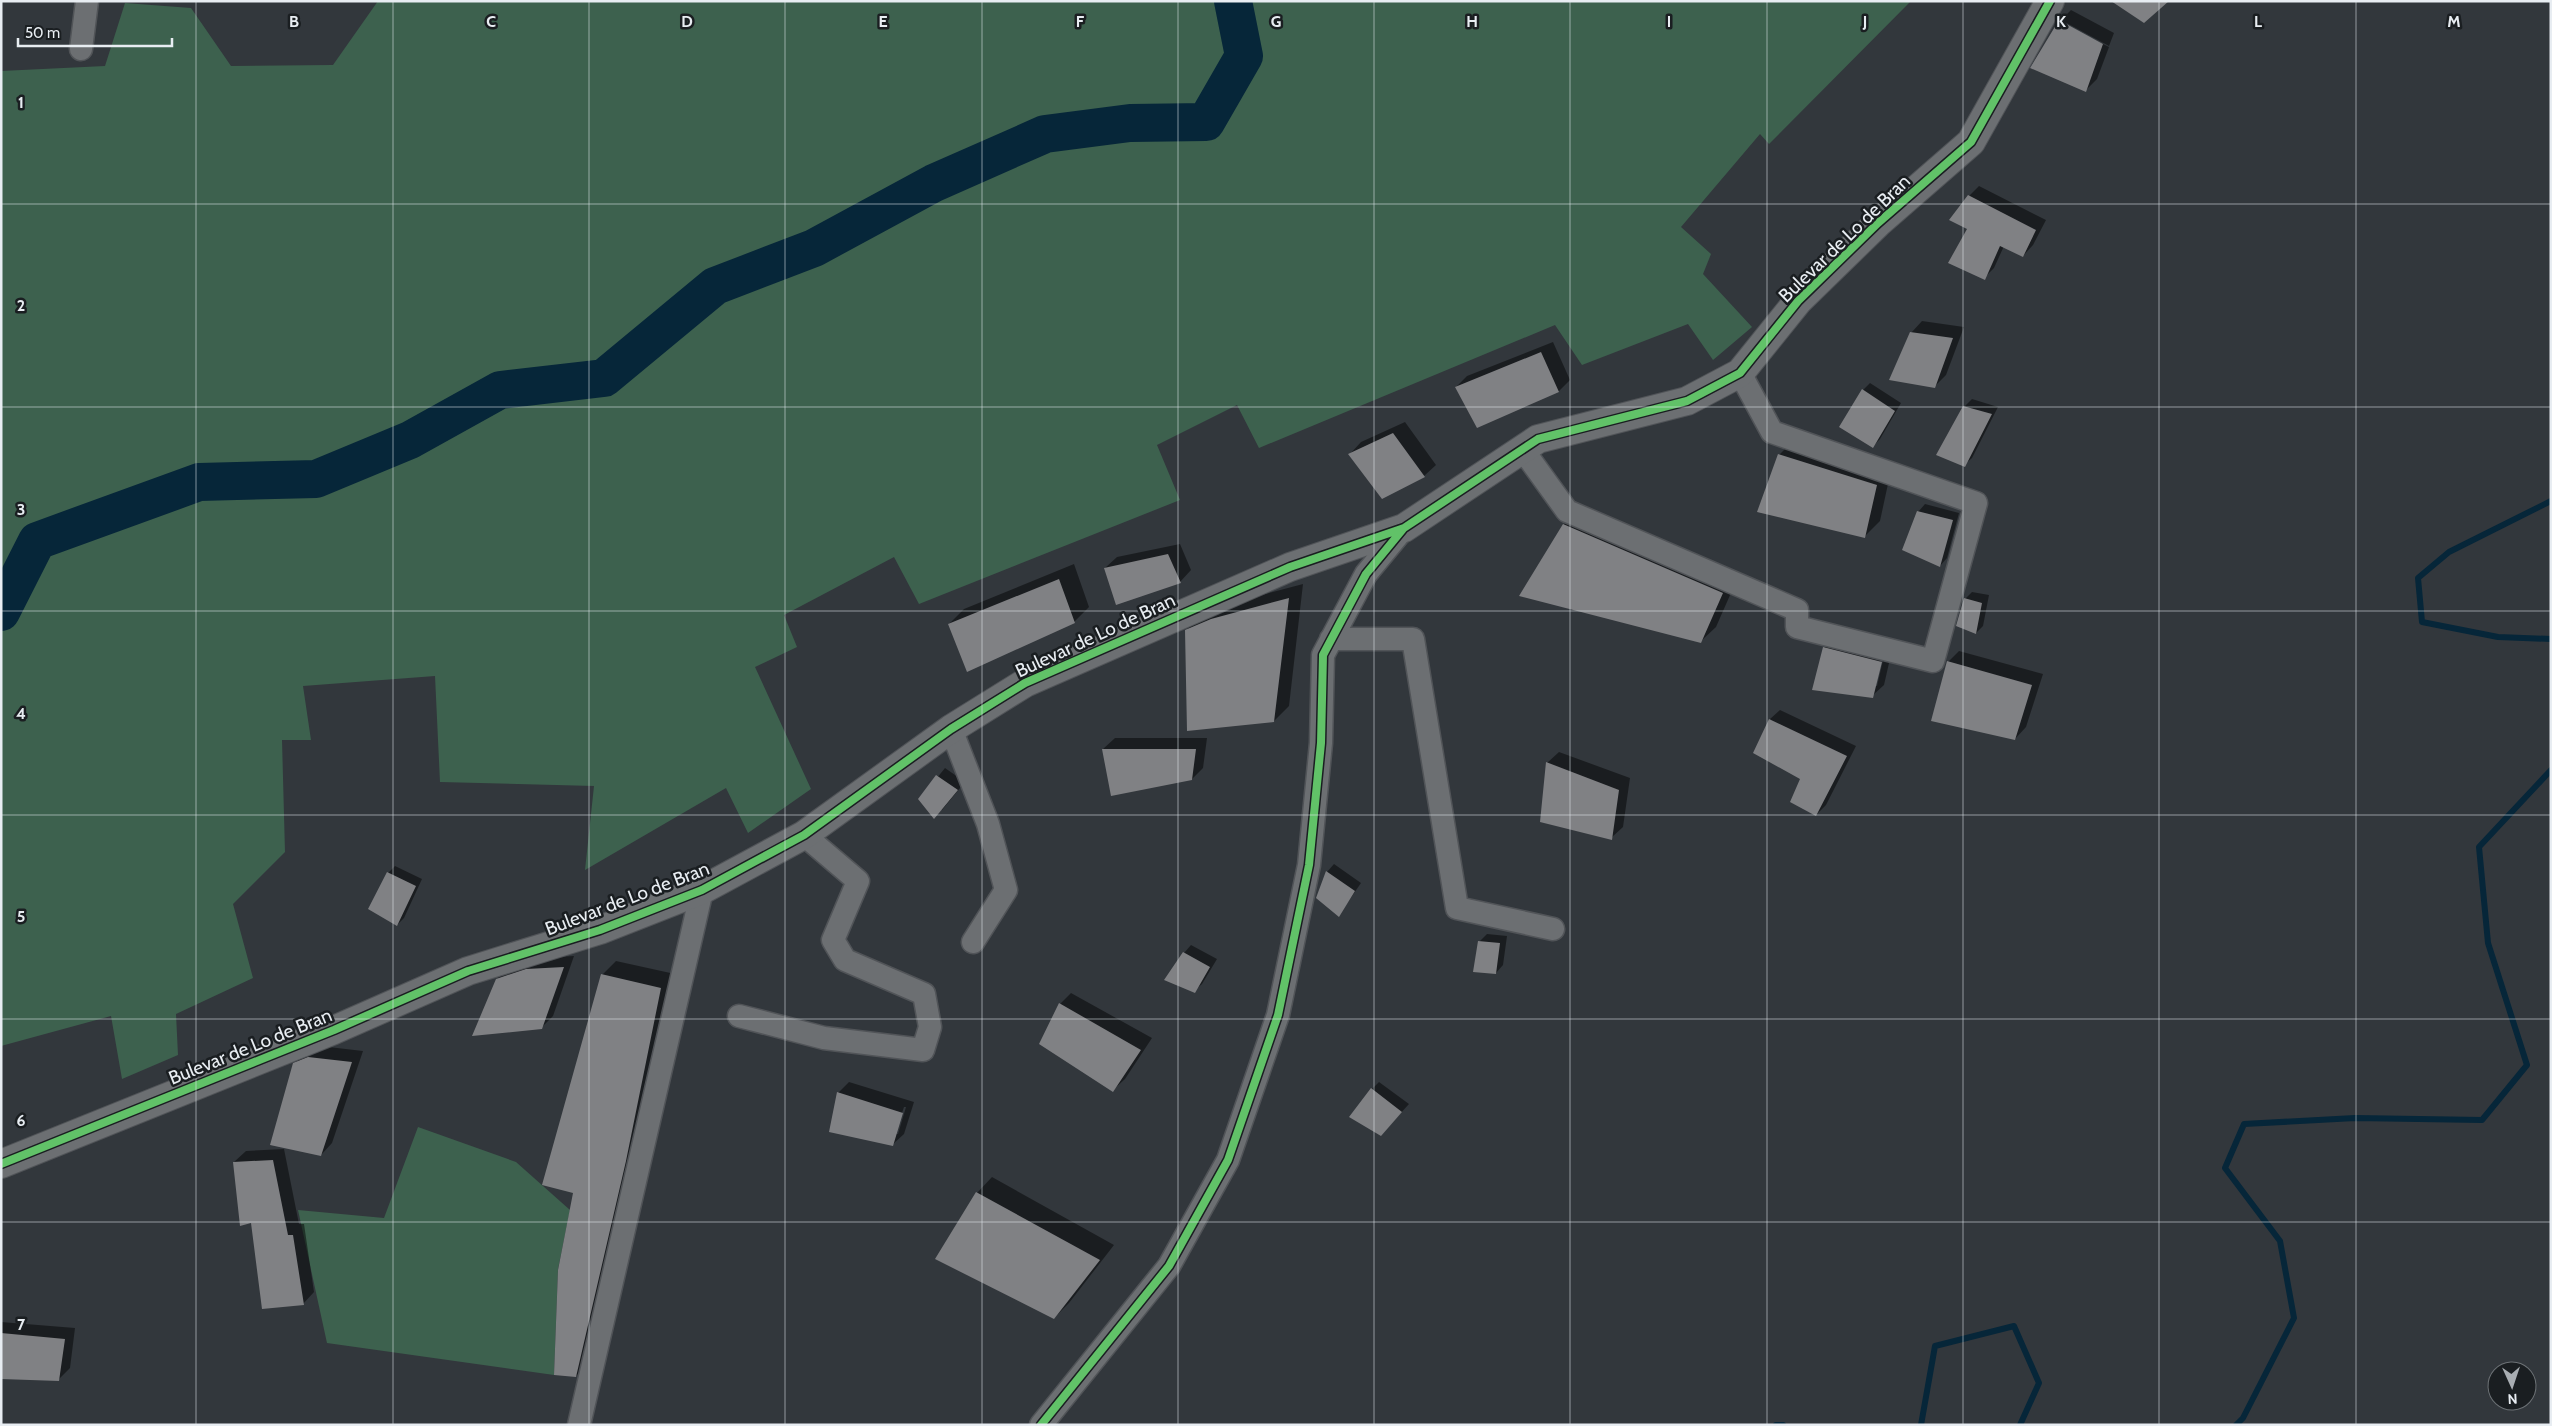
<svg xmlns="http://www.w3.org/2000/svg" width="2552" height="1426" viewBox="0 0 2552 1426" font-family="Cabin,sans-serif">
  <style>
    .green { fill: #3d614e }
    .shadow { fill: #0007; fill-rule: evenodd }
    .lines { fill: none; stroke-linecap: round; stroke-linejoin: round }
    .stream { stroke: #062639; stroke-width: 6 }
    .river { stroke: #062639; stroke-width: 38 }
    .building { fill: #808184 }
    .street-casing { stroke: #515458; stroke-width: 25 }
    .secondary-casing { stroke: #515458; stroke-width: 30 }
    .street { stroke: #6c6f72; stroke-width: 22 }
    .secondary { stroke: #6c6f72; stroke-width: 28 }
    .cycleway-casing { stroke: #1a1e21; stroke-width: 11 }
    .cycleway { stroke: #61c268; stroke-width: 8 }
    .grid { fill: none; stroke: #e8edf2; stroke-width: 1; stroke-opacity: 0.55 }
    .labels { text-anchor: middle; stroke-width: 5; stroke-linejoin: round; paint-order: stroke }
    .street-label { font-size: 19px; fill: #e8edf2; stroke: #1a1e21 }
    .grid-label { font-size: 16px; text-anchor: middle; font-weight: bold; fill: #e8edf2; stroke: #1a1e21; stroke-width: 5; stroke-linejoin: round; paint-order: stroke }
  </style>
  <rect width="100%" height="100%" fill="#32373c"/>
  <path class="green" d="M 378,1 L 1911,1 L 1769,144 L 1760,134 L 1681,227 L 1711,254 L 1703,274 L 1752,327 L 1713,360 L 1688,324 L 1582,365 L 1555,325 L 1259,448 L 1237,405 L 1157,445 L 1180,500 L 919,604 L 894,557 L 784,615 L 797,647 L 755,667 L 811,789 L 748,833 L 726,788 L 585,870 L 594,786 L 440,782 L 435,676 L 303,686 L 311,740 L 282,740 L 285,852 L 233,904 L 253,978 L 176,1014 L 178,1055 L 122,1079 L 111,1016 L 1,1046 L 1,71 L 105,66 L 125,3 L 191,8 L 231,66 L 333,65 Z
    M 418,1127 L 516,1162 L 570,1210 L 558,1269 L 554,1375 L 327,1343 L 298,1210 L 384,1218 Z"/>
  <path class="shadow" d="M 2071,10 L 2114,33 L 2109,46 L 2061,20 L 2061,23 L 2109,47 L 2097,79 L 2086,90 L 2060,21 Z
    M 1979,186 L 2046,220 L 2033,245 L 2023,256 L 2004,246 L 1994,268 L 1984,278 L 1969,229 L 1969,196 Z
    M 1922,321 L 1964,327 L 1946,375 L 1935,386 L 1911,333 Z
    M 1553,342 L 1570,380 L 1559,391 L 1456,387 L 1467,376 Z
    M 1870,383 L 1901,403 L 1880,439 L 1873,446 L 1863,390 Z
    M 1972,399 L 1998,407 L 1972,458 L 1964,465 L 1964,407 Z
    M 1405,422 L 1436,465 L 1424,476 L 1350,454 L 1361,442 Z
    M 1795,439 L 1891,470 L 1880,521 L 1864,537 L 1779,455 Z
    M 1925,504 L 1959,513 L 1947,558 L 1940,566 L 1918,512 Z
    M 1580,509 L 1738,577 L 1716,627 L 1700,642 L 1521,595 L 1564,524 Z
    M 1180,544 L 1191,570 L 1180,582 L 1105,568 L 1117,557 Z
    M 1074,564 L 1089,607 L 1074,622 L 949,624 L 964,609 Z
    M 1303,584 L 1289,706 L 1274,721 L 1186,631 L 1201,615 L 1228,604 Z
    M 1972,592 L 1989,595 L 1983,626 L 1976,633 L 1965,599 Z
    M 1836,636 L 1892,650 L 1884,685 L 1872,696 L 1824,648 ZM 1882,655 L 1884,656 L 1877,686 L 1874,686 Z
    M 1959,651 L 2043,674 L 2026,727 L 2015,739 L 1948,662 Z
    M 1780,710 L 1856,746 L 1826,805 L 1816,815 L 1802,779 L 1770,719 Z
    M 1115,738 L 1207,738 L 1203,768 L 1192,779 L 1112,795 L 1103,749 Z
    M 1559,752 L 1630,778 L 1623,827 L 1611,838 L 1547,763 Z
    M 945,768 L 965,782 L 942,810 L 920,799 Z
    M 1334,864 L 1361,883 L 1339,915 L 1327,872 Z
    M 395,866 L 422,879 L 404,918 L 397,925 L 388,873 Z
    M 1487,934 L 1507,936 L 1503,965 L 1496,973 L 1479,942 Z
    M 1191,945 L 1217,959 L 1202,984 L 1194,991 L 1184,953 Z
    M 574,956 L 553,1016 L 542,1027 L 497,979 L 509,967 L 539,958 Z
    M 616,961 L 675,974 L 590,1362 L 576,1376 L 602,975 Z
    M 1071,993 L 1152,1038 L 1125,1079 L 1113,1090 L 1060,1004 Z
    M 320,1046 L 363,1051 L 332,1143 L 321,1155 L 294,1064 L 306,1052 Z
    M 849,1082 L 914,1102 L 904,1134 L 892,1145 L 838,1093 ZM 904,1107 L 906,1107 L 898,1134 L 895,1134 Z
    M 1379,1082 L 1409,1104 L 1388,1127 L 1372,1089 Z
    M 284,1149 L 299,1224 L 304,1224 L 314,1292 L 303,1304 L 252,1222 L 234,1162 L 246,1151 Z
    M 992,1177 L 1114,1245 L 1069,1303 L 1054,1318 L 977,1193 Z
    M 1,1322 L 75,1328 L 70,1368 L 58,1380 L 1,1377 Z"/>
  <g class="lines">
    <path class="stream" d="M 2551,501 L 2449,552 L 2418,578 L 2422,622 L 2498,637 L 2551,639
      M 1776,1425 L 1783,1425
      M 1921,1425 L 1935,1346 L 2014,1326 L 2039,1383 L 2020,1425
      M 2236,1425 L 2243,1418 L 2294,1318 L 2280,1241 L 2225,1168 L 2244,1124 L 2355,1118 L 2482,1120 L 2527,1065 L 2488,943 L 2479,847 L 2551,770"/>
    <path class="river" d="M 1,612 L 37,541 L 199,482 L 316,479 L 410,440 L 500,390 L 604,378 L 715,286 L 814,248 L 934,183 L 1045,134 L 1130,123 L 1206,122 L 1244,56 L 1233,1"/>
  </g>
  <path class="building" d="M 2111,1 L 2169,1 L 2144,23 Z
    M 2059,20 L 2103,44 L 2086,92 L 2030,68 Z
    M 1968,195 L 2036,230 L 2023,257 L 2000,246 L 1985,280 L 1948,263 L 1967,229 L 1949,220 Z
    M 1910,332 L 1953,338 L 1935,388 L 1889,380 Z
    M 1541,352 L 1559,392 L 1477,428 L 1455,387 Z
    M 1862,389 L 1895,411 L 1873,448 L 1839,427 Z
    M 1963,406 L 1992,414 L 1965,467 L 1936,455 Z
    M 1393,433 L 1425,477 L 1382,499 L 1348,454 Z
    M 1778,454 L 1877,485 L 1865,538 L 1757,512 Z
    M 1917,511 L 1953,520 L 1940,567 L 1902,550 Z
    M 1563,524 L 1723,593 L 1701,643 L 1519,596 Z
    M 1168,554 L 1181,583 L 1116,605 L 1104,568 Z
    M 1059,579 L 1075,623 L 967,672 L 948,624 Z
    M 1289,598 L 1274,722 L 1187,731 L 1185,630 L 1211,619 Z
    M 1964,598 L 1982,603 L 1976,634 L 1956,626 Z
    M 1823,647 L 1882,662 L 1873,698 L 1812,690 Z
    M 1947,661 L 2032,685 L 2015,740 L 1931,721 Z
    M 1769,719 L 1847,756 L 1816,816 L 1790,802 L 1800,779 L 1753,753 Z
    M 1102,749 L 1196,749 L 1192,780 L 1111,796 Z
    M 1546,762 L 1619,790 L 1612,840 L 1540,822 Z
    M 936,775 L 958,790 L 934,819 L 918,799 Z
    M 1326,871 L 1355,891 L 1339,917 L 1316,898 Z
    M 387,872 L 416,886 L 397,926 L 368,909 Z
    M 1478,941 L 1500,943 L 1496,974 L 1473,972 Z
    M 1183,952 L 1210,967 L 1195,993 L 1164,980 Z
    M 564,967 L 542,1029 L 472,1036 L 496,979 L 526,969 Z
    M 601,974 L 661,988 L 626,1161 L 576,1377 L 554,1375 L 558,1270 L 573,1193 L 542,1185 Z
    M 1059,1003 L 1141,1050 L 1113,1092 L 1039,1044 Z
    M 308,1057 L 352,1062 L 321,1156 L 270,1145 L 293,1063 Z
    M 1371,1088 L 1402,1112 L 1381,1136 L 1349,1117 Z
    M 837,1092 L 903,1113 L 893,1146 L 829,1132 Z
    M 273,1160 L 288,1235 L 293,1235 L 304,1305 L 262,1309 L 251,1223 L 240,1226 L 233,1162 Z
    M 976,1192 L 1100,1260 L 1054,1319 L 935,1259 Z
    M 1,1333 L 65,1339 L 59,1381 L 1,1379 Z"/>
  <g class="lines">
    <defs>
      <path id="street" d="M 81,49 L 87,1
        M 1523,450 L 1567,511 L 1797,610 L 1797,627 L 1933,661 L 1976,503 L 1772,432 L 1740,373
        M 1331,639 L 1413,639 L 1457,908 L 1553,929
        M 951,729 L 988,824 L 1006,890 L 973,942
        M 739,1016 L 824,1038 L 923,1050 L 930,1027 L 924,994 L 845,960 L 833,940 L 858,881 L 804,835
        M 579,1425 L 702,890
        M 1041,1425 L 1169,1266 L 1228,1160 L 1278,1015 L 1309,865 L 1321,743 L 1323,655 L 1366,574 L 1404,528"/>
      <path id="secondary" d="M 1,1164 L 334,1030 L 468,971 L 600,930 L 702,890 L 804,835 L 951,729 L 1025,683 L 1290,567 L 1404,528 L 1538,439 L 1687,401 L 1740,373 L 1798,301 L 1878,223 L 1971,142 L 2050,1"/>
    </defs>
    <use href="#street" class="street-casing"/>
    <use href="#secondary" class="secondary-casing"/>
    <use href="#street" class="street"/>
    <use href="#secondary" class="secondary"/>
    <defs>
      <path id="cycleway" d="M 1,1164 L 334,1030 L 468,971 L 600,930 L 702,890 L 804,835 L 951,729 L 1025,683 L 1290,567 L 1404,528 L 1538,439 L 1687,401 L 1740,373 L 1798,301 L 1878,223 L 1971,142 L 2050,1
        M 1041,1425 L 1169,1266 L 1228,1160 L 1278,1015 L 1309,865 L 1321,743 L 1323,655 L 1366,574 L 1403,529"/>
    </defs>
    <use href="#cycleway" class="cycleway-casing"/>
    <use href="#cycleway" class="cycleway"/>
  </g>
  <path class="grid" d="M 196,1 L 196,1425M 393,1 L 393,1425M 589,1 L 589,1425M 785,1 L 785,1425M 982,1 L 982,1425M 1178,1 L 1178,1425M 1374,1 L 1374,1425M 1570,1 L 1570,1425M 1767,1 L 1767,1425M 1963,1 L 1963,1425M 2159,1 L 2159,1425M 2356,1 L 2356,1425M 1,204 L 2551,204M 1,407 L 2551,407M 1,611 L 2551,611M 1,815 L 2551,815M 1,1019 L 2551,1019M 1,1222 L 2551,1222"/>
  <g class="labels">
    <g class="street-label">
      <text transform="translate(1844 238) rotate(-44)" y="7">Bulevar de Lo de Bran</text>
      <text transform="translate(1095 635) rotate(-25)" y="7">Bulevar de Lo de Bran</text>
      <text transform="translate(627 898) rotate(-21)" y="7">Bulevar de Lo de Bran</text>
      <text transform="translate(250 1046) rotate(-22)" y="7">Bulevar de Lo de Bran</text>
    </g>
  </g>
  <g class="grid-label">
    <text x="294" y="27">B</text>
    <text x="491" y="27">C</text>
    <text x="687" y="27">D</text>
    <text x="883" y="27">E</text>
    <text x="1080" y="27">F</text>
    <text x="1276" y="27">G</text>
    <text x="1472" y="27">H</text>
    <text x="1669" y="27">I</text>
    <text x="1865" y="27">J</text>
    <text x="2061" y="27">K</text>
    <text x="2258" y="27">L</text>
    <text x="2454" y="27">M</text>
    <text x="21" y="108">1</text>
    <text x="21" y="311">2</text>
    <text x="21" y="515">3</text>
    <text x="21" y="719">4</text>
    <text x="21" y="922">5</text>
    <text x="21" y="1126">6</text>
    <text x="21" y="1330">7</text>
  </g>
  <rect width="2552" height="1426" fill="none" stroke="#e8edf2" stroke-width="5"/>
  <g transform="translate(2512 1386) rotate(177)"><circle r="24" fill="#1a1e21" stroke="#6c7175"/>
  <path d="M0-4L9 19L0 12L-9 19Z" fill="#a8adb2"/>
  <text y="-8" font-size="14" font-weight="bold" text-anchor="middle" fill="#e8edf2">N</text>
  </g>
  <path d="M18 38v8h154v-8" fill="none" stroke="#e8edf2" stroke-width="2.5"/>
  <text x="25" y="38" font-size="15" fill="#e8edf2" stroke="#1a1e21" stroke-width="4" paint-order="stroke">50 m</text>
</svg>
